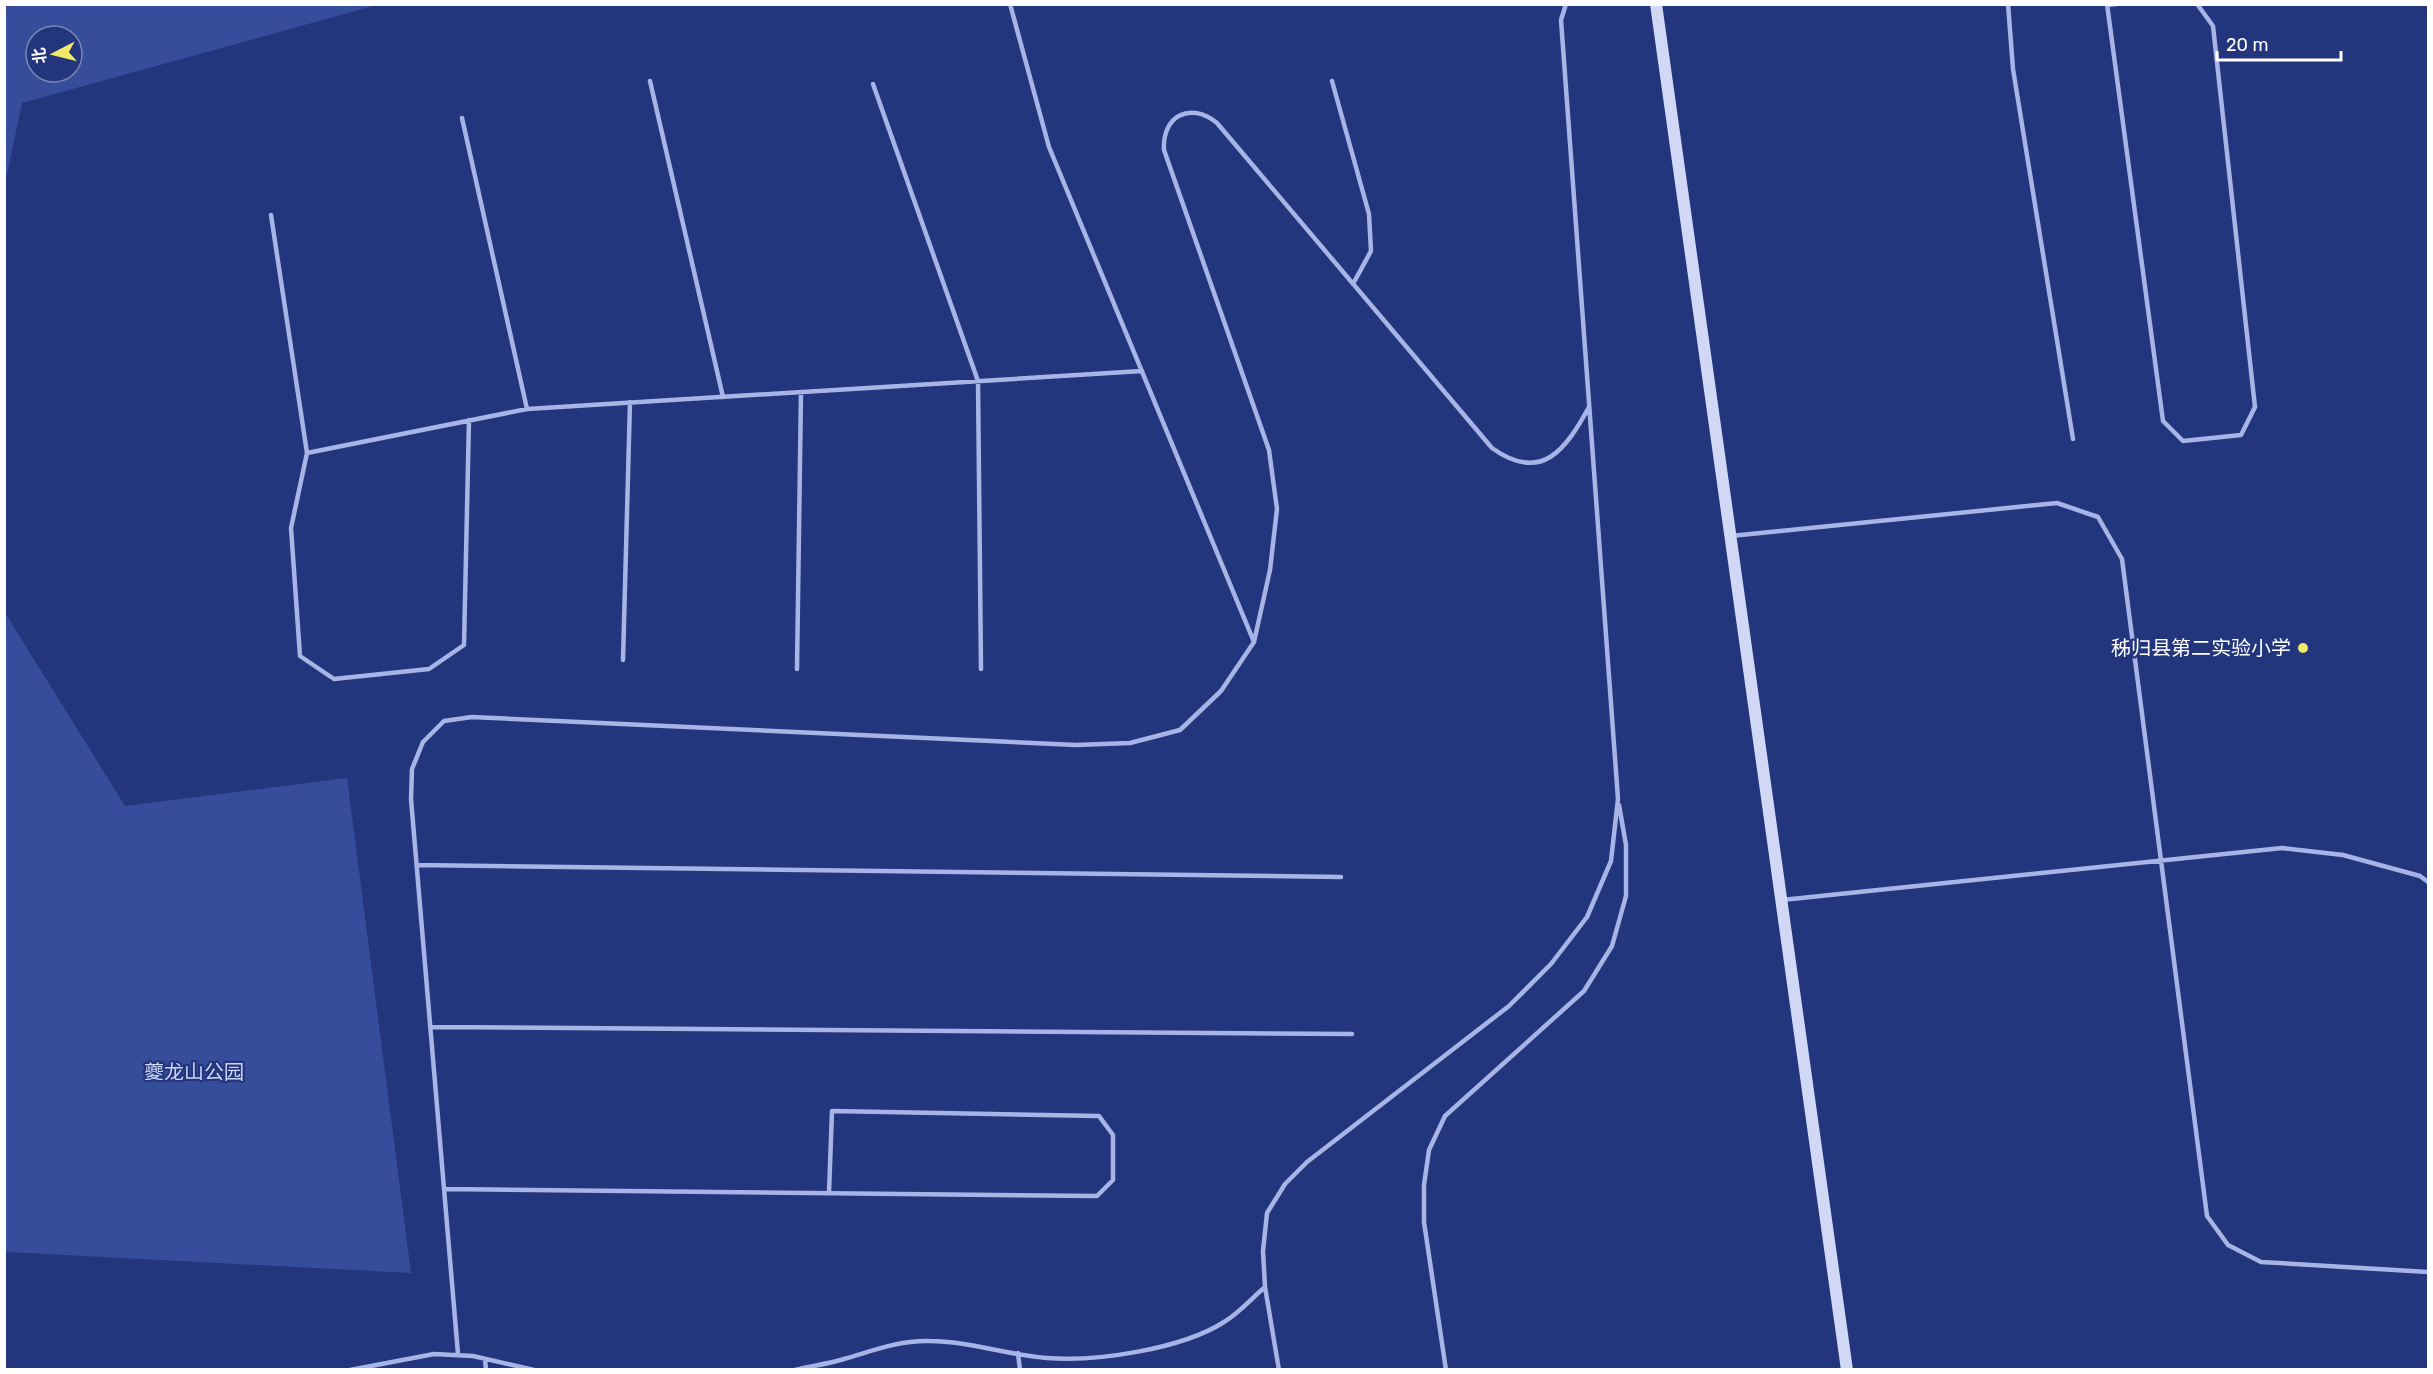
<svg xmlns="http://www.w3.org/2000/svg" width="2433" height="1374" viewBox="0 0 2433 1374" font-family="Rubik,'Noto Sans SC',sans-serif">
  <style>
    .green { fill: #364d9b; fill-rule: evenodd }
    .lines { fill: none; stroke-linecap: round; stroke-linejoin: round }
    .service { stroke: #a7b5e6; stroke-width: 4.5 }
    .secondary { stroke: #d1d8f5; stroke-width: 12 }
    .poi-dot { fill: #f0e96a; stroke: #23357d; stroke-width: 2 }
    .labels { text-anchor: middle; stroke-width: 4.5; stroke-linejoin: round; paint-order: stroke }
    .poi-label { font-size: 20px; fill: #fff; stroke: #23357d; text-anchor: end }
    .park-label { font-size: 20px; fill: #cad4f4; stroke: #23357d }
  </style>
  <rect width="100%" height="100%" fill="#23357d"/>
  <path class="green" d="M 5,4 L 377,4 L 377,5 L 22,103 L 5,184 ZM 36,36 L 72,36 L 72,72 L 36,72 Z
    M 4,611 L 125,806 L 347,778 L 411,1273 L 7,1252 L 5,1254 Z"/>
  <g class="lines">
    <path class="service" d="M 1010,4 L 1049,147 L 1254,642
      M 2008,4 L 2013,69 L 2073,439
      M 2107,4 L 2163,421 L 2183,441 L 2241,435 L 2255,407 L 2213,26 L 2197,4
      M 2107,5 L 2116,4
      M 650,81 L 723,397
      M 1332,81 L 1369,214 L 1371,251 L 1353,284
      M 873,84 L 978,381 L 981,669
      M 462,118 L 527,409
      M 271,215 L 307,453 L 291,528 L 300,656 L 334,679 L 429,669 L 464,645 L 469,420
      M 307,453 L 527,409 L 1142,371
      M 1731,536 L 2057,503 L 2098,517 L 2122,559 L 2207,1216 L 2228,1245 L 2261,1262 L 2428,1272
      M 623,660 L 630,402
      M 797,669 L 801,392
      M 417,865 L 1341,877
      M 1782,900 L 2282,848 L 2343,855 L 2420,876 L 2428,882
      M 430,1027 L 1352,1034
      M 444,1189 L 1097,1196 L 1113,1180 L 1113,1135 L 1099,1116 L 832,1111 L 829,1193
      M 1018,1353 L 1020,1370
      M 458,1354 L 411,799 L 412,769 L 423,742 L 444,721 L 472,717 L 1076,745 L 1130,743 L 1180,730 L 1221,691 L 1254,642 L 1270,570 L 1277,509 L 1269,450 L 1164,150 C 1162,116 1190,101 1217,123 L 1492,448 C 1542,484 1566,449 1589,407
      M 485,1359 L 486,1370
      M 350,1370 L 434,1354 L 473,1356 L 534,1370
      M 795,1370 C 811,1366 828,1364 844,1359 C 872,1351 900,1340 929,1341 C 969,1341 1007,1355 1047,1358 C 1096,1362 1182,1349 1224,1322 C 1239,1313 1252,1298 1265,1287
      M 1279,1370 L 1265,1287 L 1263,1251 L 1267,1213 L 1285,1184 L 1307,1162 L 1509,1006 L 1551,964 L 1587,917 L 1611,861 L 1618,799 L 1561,20 L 1566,4
      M 1446,1370 L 1424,1222 L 1424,1185 L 1429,1150 L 1445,1116 L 1584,991 L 1612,946 L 1626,896 L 1626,845 L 1619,805"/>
    <path class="secondary" d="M 1656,4 L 1847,1370"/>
  </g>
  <circle class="poi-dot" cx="2303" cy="648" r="6"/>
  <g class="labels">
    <g class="poi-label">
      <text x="2291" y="655">秭归县第二实验小学</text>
    </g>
    <g class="park-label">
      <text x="194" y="1079">夔龙山公园</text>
    </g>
  </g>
  <rect width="2433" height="1374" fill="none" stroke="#ffffff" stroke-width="12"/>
  <g transform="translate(54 54) rotate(263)"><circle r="28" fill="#23357d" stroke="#7b86b1" stroke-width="1.5"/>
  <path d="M0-4.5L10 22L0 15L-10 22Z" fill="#f0e96a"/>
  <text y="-9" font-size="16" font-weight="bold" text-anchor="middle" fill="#ffffff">北</text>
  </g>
  <path d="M2217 51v9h124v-9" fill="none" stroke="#ffffff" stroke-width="3"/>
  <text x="2226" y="51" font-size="18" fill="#ffffff" stroke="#23357d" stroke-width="4.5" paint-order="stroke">20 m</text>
</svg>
